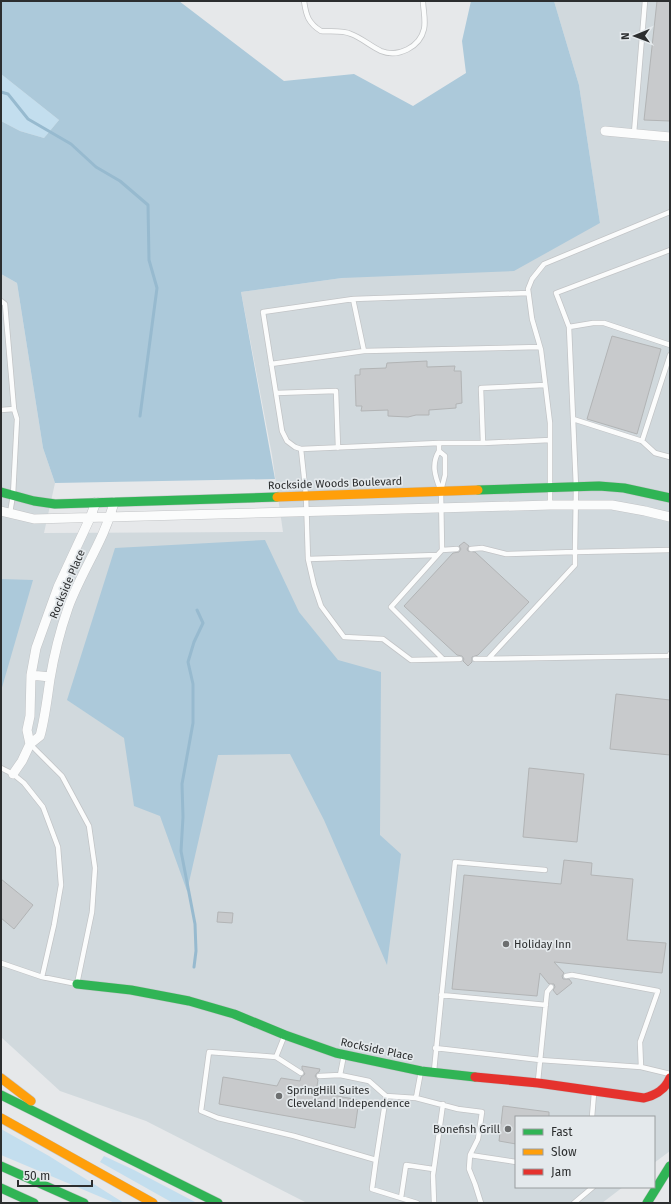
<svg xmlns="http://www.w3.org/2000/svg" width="671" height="1204" viewBox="0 0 671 1204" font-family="'Fira Sans',sans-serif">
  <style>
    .built { fill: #d1d9dd }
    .green { fill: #c3deee }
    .forest { fill: #acc9da }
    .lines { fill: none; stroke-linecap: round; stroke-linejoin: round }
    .stream { stroke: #97bacf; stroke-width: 3 }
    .building { fill: #c8cacc; stroke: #b2b4b5 }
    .lane-casing { stroke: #c2c4c6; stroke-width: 6 }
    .street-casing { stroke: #c2c4c6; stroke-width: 10 }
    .fast-casing { stroke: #c2c4c6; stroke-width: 10 }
    .slow-casing { stroke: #c2c4c6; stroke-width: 10 }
    .jam-casing { stroke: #c2c4c6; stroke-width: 10 }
    .lane { stroke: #fbfcfc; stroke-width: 4.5 }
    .street { stroke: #fbfcfc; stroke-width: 9 }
    .fast { stroke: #30b455; stroke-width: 9 }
    .slow { stroke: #ff9f0a; stroke-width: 9 }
    .jam { stroke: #e5322d; stroke-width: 9 }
    .poi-dot { fill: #6d6f70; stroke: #e4e9ec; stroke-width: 1.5 }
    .labels { text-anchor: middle; stroke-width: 3.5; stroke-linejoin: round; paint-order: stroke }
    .street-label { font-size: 11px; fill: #2c2e2f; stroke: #e4e9ec }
    .poi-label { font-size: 11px; fill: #2c2e2f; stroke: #e4e9ec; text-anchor: start }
  </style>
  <rect width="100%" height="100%" fill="#e6e8ea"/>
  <path class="built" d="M 554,1 L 670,1 L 670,1151 L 654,1163 L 654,1117 L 516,1117 L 516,1187 L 623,1187 L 602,1203 L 307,1203 L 146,1121 L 60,1091 L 1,1037 L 1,274 L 17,283 L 43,448 L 55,483 L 44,533 L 283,532 L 272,455 L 241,292 L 342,278 L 600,223 L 579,85 Z"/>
  <path class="green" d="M 1,74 L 59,120 L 44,138 L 20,131 L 1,121 Z
    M 1,1129 L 49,1156 L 124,1203 L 115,1203 L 1,1155 Z
    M 104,1156 L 134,1170 L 197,1203 L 173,1203 L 100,1162 Z"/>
  <path class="forest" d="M 1,1 L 179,1 L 284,81 L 354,74 L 413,106 L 466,73 L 462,41 L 471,1 L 554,1 L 579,85 L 600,223 L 514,271 L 342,278 L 241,292 L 275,479 L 55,483 L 43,448 L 17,283 L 1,274 L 1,121 L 20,131 L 44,138 L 59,120 L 1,74 Z
    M 265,540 L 299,612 L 338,660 L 381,672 L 380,835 L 401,854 L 387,965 L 324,820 L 290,754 L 218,755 L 187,891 L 160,816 L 134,806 L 124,738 L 67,700 L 115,548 Z
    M 1,579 L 33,580 L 1,691 Z"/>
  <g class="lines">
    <path class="stream" d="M 1,92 L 8,94 L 28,119 L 71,144 L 96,167 L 120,181 L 148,205 L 149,260 L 157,288 L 140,416
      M 194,967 L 196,951 L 195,924 L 181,851 L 183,817 L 182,784 L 193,723 L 193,684 L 188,662 L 194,642 L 203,623 L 197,610"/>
  </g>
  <path class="building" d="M 657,1 L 670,1 L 670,121 L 644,120 Z
    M 612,336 L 661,349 L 637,434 L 587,419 Z
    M 427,361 L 427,367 L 455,366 L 454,371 L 461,371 L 462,403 L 456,404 L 456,408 L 429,410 L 429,415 L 416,415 L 408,417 L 388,416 L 388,410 L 361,411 L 362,406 L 356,406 L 355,375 L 360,375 L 360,369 L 386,368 L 387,363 Z
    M 464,542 L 469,546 L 467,549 L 468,551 L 475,552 L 529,602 L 478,655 L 472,657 L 472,662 L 468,666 L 463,661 L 464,659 L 462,656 L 457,655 L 404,606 L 453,553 L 459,552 L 461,549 L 459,546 Z
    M 616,694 L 670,700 L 670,755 L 610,749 Z
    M 529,768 L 584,774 L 577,842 L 523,837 Z
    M 564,860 L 592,863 L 591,875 L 633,879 L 627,940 L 666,943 L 662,973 L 554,962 L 564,973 L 562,976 L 563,979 L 569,979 L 572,983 L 557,995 L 553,990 L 555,987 L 554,984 L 549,984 L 540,973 L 537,996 L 452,989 L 464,875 L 561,884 Z
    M 1,879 L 33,905 L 14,929 L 1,918 Z
    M 218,912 L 233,913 L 232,923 L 217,922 Z
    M 302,1066 L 320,1069 L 319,1072 L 317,1073 L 315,1076 L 318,1080 L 316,1092 L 359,1100 L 355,1128 L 219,1104 L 223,1077 L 277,1086 L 281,1078 L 300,1081 L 301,1077 L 305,1074 L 302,1069 Z
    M 503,1106 L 549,1112 L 549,1117 L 516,1117 L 516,1144 L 499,1141 Z"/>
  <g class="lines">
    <defs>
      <path id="lane" d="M 304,1 C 306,15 308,23 321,31 C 330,32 342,30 351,34 C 362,38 370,46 381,51 C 398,58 420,47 424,29 C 426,20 423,9 423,1
        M 634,133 L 645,1
        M 353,299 L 364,351
        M 1,301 L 5,304 L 14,409 L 17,419 L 13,495 L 10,513
        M 569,327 L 593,323 L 604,323 L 670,345
        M 271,364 L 364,351 L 540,347
        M 276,393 L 336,391 L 338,448
        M 1,410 L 14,409
        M 573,419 L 642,441 L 655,453 L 670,457
        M 642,441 L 670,355
        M 439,443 L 301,449 L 295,447 L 287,441 L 282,431 L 263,312 L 353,299 L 528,293
        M 483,443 L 481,388 L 545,385
        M 301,449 L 306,496 L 308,559 L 437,555
        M 439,451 L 439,443 L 483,443 L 550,440
        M 440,489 C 435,476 431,464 439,451 L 445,456 L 445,475 L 441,491 L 442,550 L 391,607 L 443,659
        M 550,505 L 550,423 L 541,350 L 532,319 L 528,289 L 532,279 L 544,264 L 670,212
        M 471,549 L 482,548 L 506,554 L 575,552 L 576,487 L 569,327 L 556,293 L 670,250
        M 442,550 L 457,549
        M 308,559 L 314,585 L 321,606 L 344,637 L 383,639 L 411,660 L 460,659
        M 489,658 L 575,565 L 575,552 L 670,550
        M 475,659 L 669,656 L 670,654
        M 1,768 L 13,774 L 24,783 L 43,807 L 58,847 L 61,885 L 54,925 L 42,977
        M 1,963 L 42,977 L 77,984 L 92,912 L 95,868 L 89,826 L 62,776 L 30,744
        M 566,976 L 572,975 L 658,991 L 640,1042 L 641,1067 L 670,1074
        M 441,995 L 546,1005
        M 284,1037 L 276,1057 L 301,1073
        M 435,1048 L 540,1060 L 641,1067
        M 276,1057 L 209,1052 L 201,1111 L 218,1118 L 294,1136 L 376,1160 L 372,1189 L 417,1203
        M 421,1071 L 416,1098 L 458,1109 L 482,1112 L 478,1139 L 470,1155 L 469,1169 L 475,1184 L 481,1203
        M 434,1071 L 455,862 L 545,870
        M 340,1075 L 344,1055
        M 319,1076 L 340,1075 L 369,1081 L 386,1096 L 416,1098
        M 538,1081 L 547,992 L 551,987
        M 592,1117 L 594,1093
        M 470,1155 L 516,1162
        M 376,1160 L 386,1096
        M 401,1198 L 406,1165 L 433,1169
        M 434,1203 L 433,1175 L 443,1104
        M 574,1203 L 593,1187"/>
      <path id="street" d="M 605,131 L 670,137
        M 1,511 L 34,519 L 550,505 L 612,505 L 645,511 L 670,517
        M 31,675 L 50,677
        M 30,744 L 27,730 L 30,716 L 31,675 L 36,648 L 58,587 L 90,518 L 96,502
        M 13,774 L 22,761 L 30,744 L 40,736 C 45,718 47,699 50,679 C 54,655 60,631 68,608 C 81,572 105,539 114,502"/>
      <path id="fast" d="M 478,490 L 599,486 L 624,488 L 670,498
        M 1,492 L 34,501 L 55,504 L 277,497
        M 77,984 L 131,990 L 189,1001 L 234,1014 L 285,1035 L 336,1053 L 421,1071 L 475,1077
        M 1,1095 L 218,1203
        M 1,1166 L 84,1203
        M 1,1188 L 34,1203
        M 647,1203 L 670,1166"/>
      <path id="slow" d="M 277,497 L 478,490
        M 1,1078 L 31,1101
        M 1,1118 L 153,1203"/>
      <path id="jam" d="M 475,1077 L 538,1083 L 644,1098 C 656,1095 665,1090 670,1078"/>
    </defs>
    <use href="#lane" class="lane-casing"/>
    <use href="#street" class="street-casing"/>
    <use href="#fast" class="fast-casing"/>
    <use href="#slow" class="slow-casing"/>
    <use href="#jam" class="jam-casing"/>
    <use href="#lane" class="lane"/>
    <use href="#street" class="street"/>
    <use href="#fast" class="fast"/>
    <use href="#slow" class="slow"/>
    <use href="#jam" class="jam"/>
  </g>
  <g class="poi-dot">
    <circle cx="506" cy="944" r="4"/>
    <circle cx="279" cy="1096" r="4"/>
    <circle cx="508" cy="1129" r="4"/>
  </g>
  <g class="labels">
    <g class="street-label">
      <text transform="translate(335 483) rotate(-2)" y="4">Rockside Woods Boulevard</text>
      <text transform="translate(67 584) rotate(-67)" y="4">Rockside Place</text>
      <text transform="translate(377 1049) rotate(12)" y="4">Rockside Place</text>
    </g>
    <g class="poi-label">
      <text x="514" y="948">Holiday Inn</text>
      <text x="287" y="1094">SpringHill Suites<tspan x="287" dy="13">Cleveland Independence</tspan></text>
      <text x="500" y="1133" text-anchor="end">Bonefish Grill</text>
    </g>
  </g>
  <rect width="671" height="1204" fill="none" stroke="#2c2e2f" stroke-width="4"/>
  <rect x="515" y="1116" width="140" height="72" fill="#e4e9ec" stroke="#9a9ea0"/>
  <rect x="523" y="1129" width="20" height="6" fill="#30b455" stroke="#9a9ea0"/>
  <text x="551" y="1136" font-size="12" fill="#2c2e2f">Fast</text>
  <rect x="523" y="1149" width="20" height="6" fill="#ff9f0a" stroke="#9a9ea0"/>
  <text x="551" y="1156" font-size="12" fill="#2c2e2f">Slow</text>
  <rect x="523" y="1169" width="20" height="6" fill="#e5322d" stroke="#9a9ea0"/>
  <text x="551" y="1176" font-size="12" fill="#2c2e2f">Jam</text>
  <g transform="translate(635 36) rotate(269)" stroke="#e4e9ec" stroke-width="3" paint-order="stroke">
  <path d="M0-3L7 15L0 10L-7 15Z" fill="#2c2e2f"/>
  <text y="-6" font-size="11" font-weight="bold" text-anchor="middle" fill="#2c2e2f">N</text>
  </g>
  <path d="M18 1180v6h74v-6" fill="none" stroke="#2c2e2f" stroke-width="2"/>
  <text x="24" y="1180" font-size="12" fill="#2c2e2f" stroke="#e4e9ec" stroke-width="3" paint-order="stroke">50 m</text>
</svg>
